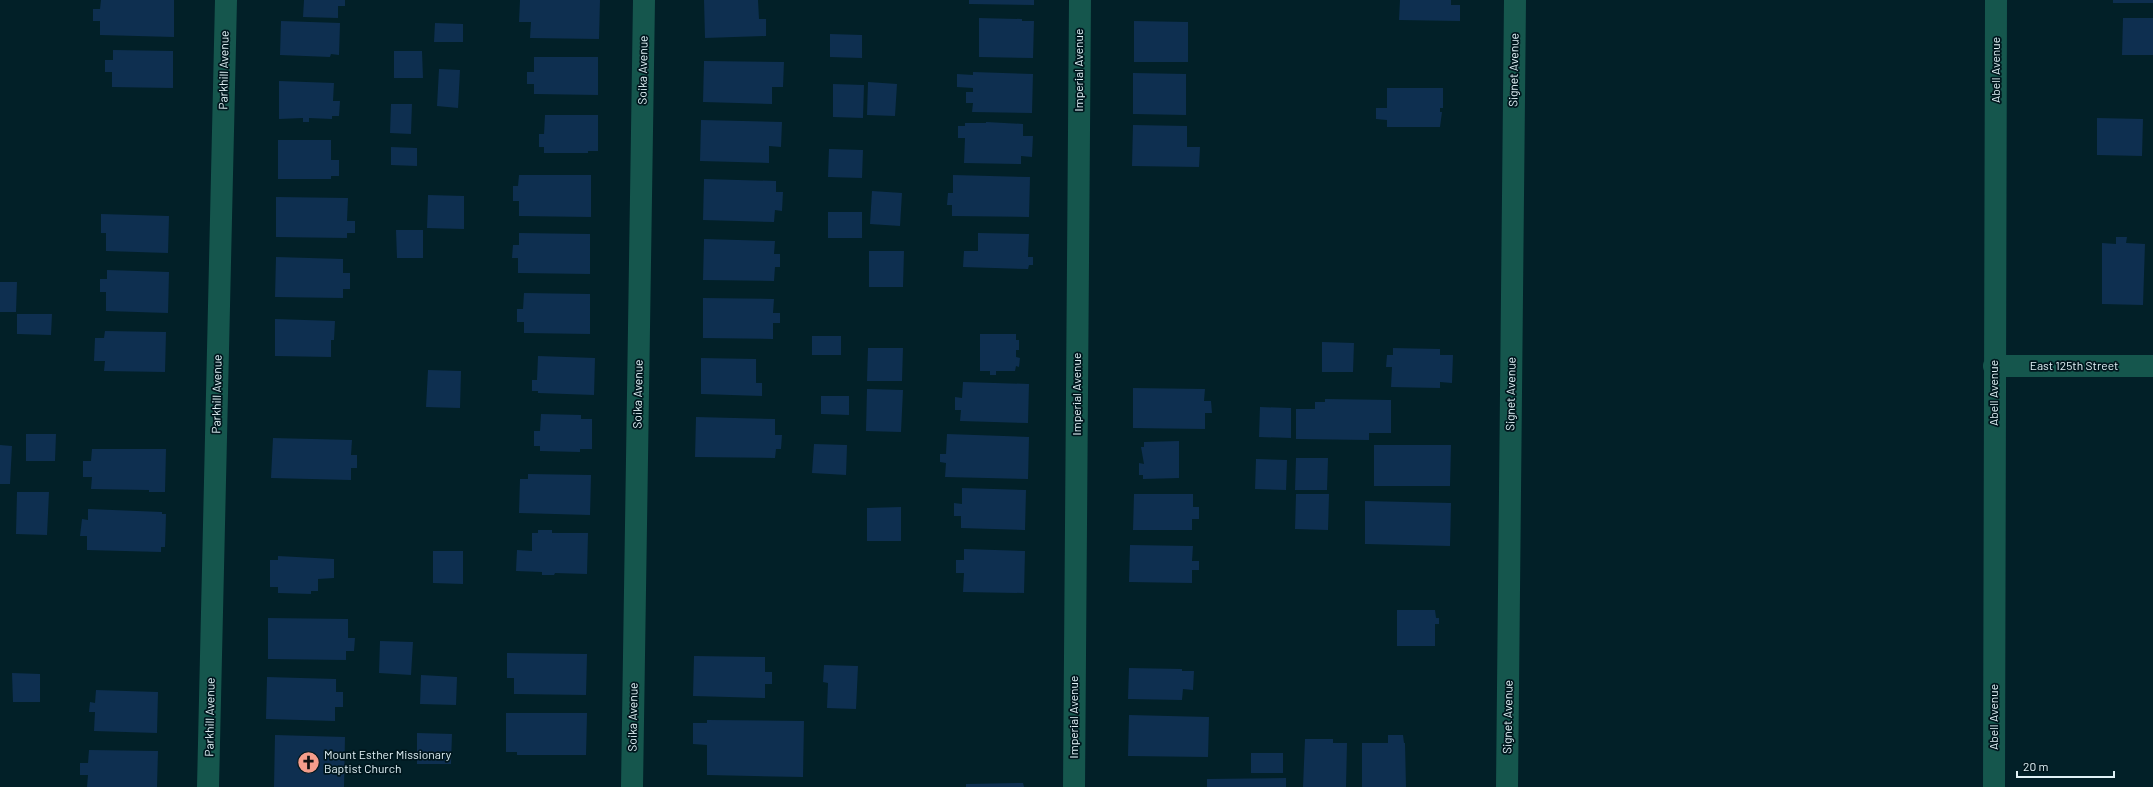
<svg xmlns="http://www.w3.org/2000/svg" width="2153" height="787" viewBox="0 0 2153 787" font-family="Barlow,sans-serif">
  <style>
    .building { fill: #0e2f50 }
    .lines { fill: none; stroke-linecap: round; stroke-linejoin: round }
    .minor { stroke: #15564d; stroke-width: 22 }
    .labels { text-anchor: middle; stroke-width: 3.5; stroke-linejoin: round; paint-order: stroke }
    .street-label { font-size: 12px; fill: #e0f1f6; stroke: #00171e }
    .poi-label { font-size: 12px; fill: #e0f1f6; stroke: #00171e; text-anchor: start }
  </style>
  <rect width="100%" height="100%" fill="#022028"/>
  <path class="building" d="M 101,0 L 174,0 L 174,37 L 100,35 L 100,21 L 93,21 L 93,9 L 100,9 Z
    M 304,0 L 345,0 L 345,6 L 338,6 L 338,18 L 303,17 Z
    M 520,0 L 600,0 L 599,39 L 530,38 L 531,22 L 519,22 Z
    M 704,0 L 758,0 L 759,19 L 766,19 L 766,36 L 705,38 Z
    M 969,0 L 1034,0 L 1034,5 L 969,4 Z
    M 1400,0 L 1451,0 L 1451,5 L 1460,5 L 1460,21 L 1399,20 Z
    M 2113,0 L 2153,0 L 2153,3 L 2113,3 Z
    M 979,18 L 1022,19 L 1022,21 L 1034,21 L 1033,58 L 979,57 Z
    M 2123,18 L 2153,18 L 2153,55 L 2122,55 Z
    M 281,21 L 340,23 L 339,55 L 331,54 L 330,57 L 280,55 Z
    M 1134,21 L 1188,22 L 1188,62 L 1134,62 Z
    M 435,23 L 463,24 L 463,42 L 434,42 Z
    M 830,34 L 862,35 L 862,58 L 830,57 Z
    M 113,50 L 173,51 L 173,88 L 112,87 L 112,72 L 105,72 L 105,60 L 113,60 Z
    M 394,51 L 422,51 L 423,78 L 394,78 Z
    M 534,57 L 598,57 L 598,95 L 534,94 L 534,84 L 527,84 L 527,72 L 534,72 Z
    M 704,61 L 784,62 L 783,87 L 772,87 L 772,104 L 703,102 Z
    M 439,69 L 460,70 L 458,108 L 437,106 Z
    M 973,72 L 1033,74 L 1032,113 L 972,112 L 973,103 L 966,103 L 966,92 L 973,92 L 973,88 L 957,87 L 957,74 L 973,75 Z
    M 1133,73 L 1186,74 L 1186,115 L 1133,114 Z
    M 279,81 L 334,83 L 333,101 L 340,101 L 339,116 L 332,116 L 332,119 L 309,118 L 309,122 L 303,122 L 303,118 L 279,119 Z
    M 868,82 L 897,84 L 895,116 L 867,115 Z
    M 833,84 L 864,85 L 863,118 L 833,117 Z
    M 1387,88 L 1443,88 L 1443,108 L 1440,108 L 1440,112 L 1442,112 L 1440,127 L 1387,127 L 1387,120 L 1376,119 L 1376,108 L 1387,108 Z
    M 391,104 L 412,104 L 411,134 L 390,133 Z
    M 545,115 L 598,115 L 598,151 L 588,151 L 588,153 L 544,153 L 544,147 L 539,147 L 539,134 L 544,134 Z
    M 2097,118 L 2143,119 L 2142,156 L 2097,155 Z
    M 701,120 L 782,122 L 781,147 L 769,146 L 769,163 L 700,161 Z
    M 986,122 L 1023,124 L 1023,136 L 1033,136 L 1032,157 L 1021,156 L 1021,164 L 964,163 L 965,138 L 958,138 L 958,126 L 965,126 L 965,123 L 986,123 Z
    M 1133,125 L 1187,126 L 1187,147 L 1200,147 L 1199,167 L 1132,166 Z
    M 278,140 L 331,140 L 331,160 L 339,160 L 339,176 L 331,176 L 331,179 L 278,179 Z
    M 391,147 L 417,148 L 417,166 L 391,165 Z
    M 829,149 L 863,150 L 862,178 L 828,177 Z
    M 519,175 L 591,175 L 591,217 L 519,216 L 519,201 L 513,201 L 513,186 L 518,186 Z
    M 953,175 L 1030,177 L 1029,217 L 952,216 L 952,205 L 947,205 L 948,193 L 953,193 Z
    M 704,179 L 776,181 L 776,192 L 783,192 L 782,211 L 775,210 L 774,222 L 703,220 Z
    M 872,191 L 902,193 L 900,226 L 870,224 Z
    M 428,195 L 464,196 L 464,229 L 427,228 Z
    M 276,197 L 348,198 L 347,221 L 355,221 L 355,233 L 347,233 L 347,238 L 276,237 Z
    M 828,212 L 862,212 L 862,238 L 828,238 Z
    M 101,214 L 169,216 L 168,253 L 106,251 L 106,233 L 101,233 Z
    M 396,230 L 423,230 L 423,258 L 397,258 Z
    M 519,233 L 590,234 L 590,274 L 518,273 L 518,258 L 512,258 L 513,245 L 519,245 Z
    M 978,233 L 1029,234 L 1028,257 L 1033,257 L 1033,265 L 1029,265 L 1028,269 L 963,267 L 964,251 L 978,251 Z
    M 2116,237 L 2127,237 L 2126,243 L 2145,244 L 2143,305 L 2102,304 L 2102,243 L 2116,244 Z
    M 704,239 L 775,241 L 774,254 L 780,254 L 780,267 L 775,267 L 774,281 L 703,280 Z
    M 869,251 L 904,251 L 903,287 L 869,287 Z
    M 276,257 L 343,259 L 343,273 L 350,273 L 350,289 L 343,289 L 343,298 L 275,297 Z
    M 107,270 L 169,272 L 168,313 L 106,311 L 106,292 L 100,292 L 100,279 L 107,279 Z
    M 0,282 L 17,282 L 16,312 L 0,312 Z
    M 524,293 L 590,294 L 590,334 L 524,333 L 524,322 L 517,322 L 517,309 L 523,309 Z
    M 703,298 L 774,299 L 773,313 L 780,313 L 780,323 L 773,323 L 773,339 L 703,338 Z
    M 17,314 L 52,314 L 51,335 L 17,334 Z
    M 275,319 L 335,321 L 334,340 L 331,340 L 331,357 L 275,356 Z
    M 105,331 L 166,332 L 165,372 L 104,371 L 105,361 L 94,361 L 95,338 L 104,338 Z
    M 980,334 L 1016,334 L 1016,340 L 1019,340 L 1019,350 L 1016,350 L 1016,357 L 1020,358 L 1019,367 L 1016,366 L 1015,371 L 996,371 L 996,375 L 990,375 L 990,371 L 980,371 Z
    M 812,336 L 841,336 L 841,355 L 812,355 Z
    M 1322,342 L 1354,343 L 1353,372 L 1322,372 Z
    M 868,348 L 903,348 L 902,381 L 867,381 Z
    M 1393,348 L 1440,349 L 1440,355 L 1453,355 L 1452,383 L 1440,382 L 1440,388 L 1391,387 L 1392,367 L 1386,367 L 1387,355 L 1393,355 Z
    M 538,356 L 595,358 L 594,395 L 538,393 L 538,391 L 532,391 L 532,380 L 537,380 Z
    M 701,358 L 756,359 L 756,383 L 762,383 L 762,396 L 701,394 Z
    M 428,370 L 461,371 L 460,408 L 426,407 Z
    M 963,382 L 1029,384 L 1028,423 L 960,421 L 961,410 L 955,410 L 955,397 L 962,398 Z
    M 1133,388 L 1205,389 L 1204,401 L 1211,401 L 1212,413 L 1205,413 L 1205,429 L 1133,428 Z
    M 867,389 L 903,390 L 901,432 L 866,431 Z
    M 821,396 L 849,396 L 849,415 L 821,414 Z
    M 1325,399 L 1391,400 L 1391,433 L 1369,433 L 1369,440 L 1296,439 L 1296,409 L 1315,409 L 1315,402 L 1325,402 Z
    M 1260,407 L 1291,408 L 1291,438 L 1259,437 Z
    M 541,414 L 581,415 L 581,419 L 592,419 L 592,449 L 580,449 L 580,452 L 540,451 L 540,446 L 534,446 L 534,431 L 540,431 Z
    M 696,417 L 775,419 L 775,435 L 782,435 L 781,449 L 776,449 L 775,458 L 695,457 Z
    M 26,434 L 56,434 L 55,461 L 26,461 Z
    M 947,434 L 1029,437 L 1028,479 L 945,477 L 946,463 L 940,462 L 940,454 L 946,454 Z
    M 273,438 L 352,440 L 351,455 L 357,455 L 357,468 L 351,468 L 351,480 L 271,478 Z
    M 1179,441 L 1179,478 L 1143,479 L 1143,475 L 1139,475 L 1139,463 L 1144,464 L 1141,447 L 1144,447 L 1144,442 Z
    M 814,444 L 847,445 L 846,475 L 812,473 Z
    M 0,445 L 12,446 L 10,484 L 0,484 Z
    M 1374,445 L 1451,445 L 1450,486 L 1374,486 Z
    M 92,449 L 166,449 L 165,492 L 149,492 L 149,490 L 91,489 L 92,477 L 83,477 L 83,461 L 91,461 Z
    M 1296,458 L 1328,458 L 1327,490 L 1295,490 Z
    M 1256,459 L 1287,460 L 1286,490 L 1255,489 Z
    M 528,474 L 591,475 L 590,515 L 519,513 L 520,479 L 528,479 Z
    M 962,488 L 1026,490 L 1025,530 L 961,528 L 961,516 L 954,516 L 954,503 L 962,504 Z
    M 17,492 L 49,492 L 47,535 L 16,534 Z
    M 1134,494 L 1193,494 L 1193,507 L 1199,507 L 1199,519 L 1192,519 L 1192,530 L 1133,530 Z
    M 1296,494 L 1329,494 L 1328,530 L 1295,529 Z
    M 1365,501 L 1451,503 L 1450,546 L 1365,544 Z
    M 901,507 L 901,541 L 867,541 L 867,508 Z
    M 88,509 L 162,512 L 162,514 L 166,514 L 165,547 L 161,547 L 161,552 L 87,550 L 87,536 L 80,536 L 82,519 L 88,520 Z
    M 538,530 L 552,530 L 552,533 L 588,533 L 587,574 L 555,573 L 554,575 L 542,575 L 542,572 L 516,571 L 517,550 L 532,551 L 532,533 L 538,533 Z
    M 1130,545 L 1193,546 L 1192,561 L 1199,561 L 1199,570 L 1192,570 L 1192,583 L 1129,582 Z
    M 964,549 L 1025,551 L 1024,593 L 963,592 L 964,573 L 956,573 L 956,560 L 964,560 Z
    M 433,551 L 463,551 L 463,584 L 433,583 Z
    M 278,556 L 334,559 L 334,578 L 318,579 L 318,591 L 311,591 L 311,594 L 278,593 L 278,587 L 270,587 L 270,560 L 278,560 Z
    M 1397,610 L 1435,610 L 1436,618 L 1439,618 L 1439,624 L 1435,624 L 1435,646 L 1397,646 Z
    M 268,618 L 348,619 L 348,638 L 355,638 L 354,651 L 346,651 L 346,660 L 268,659 Z
    M 380,641 L 413,642 L 411,675 L 379,673 Z
    M 507,653 L 587,654 L 586,695 L 514,694 L 514,678 L 507,678 Z
    M 694,656 L 765,657 L 765,672 L 772,672 L 772,684 L 765,684 L 765,698 L 693,696 Z
    M 824,665 L 858,666 L 856,709 L 827,708 L 828,683 L 823,682 Z
    M 1129,668 L 1182,669 L 1182,671 L 1194,671 L 1193,690 L 1183,689 L 1182,700 L 1128,699 Z
    M 12,673 L 40,674 L 40,702 L 13,702 Z
    M 421,675 L 457,677 L 456,705 L 420,704 Z
    M 267,677 L 336,679 L 336,692 L 343,692 L 343,707 L 335,707 L 335,721 L 266,719 Z
    M 96,690 L 158,692 L 157,733 L 94,731 L 95,712 L 89,712 L 90,702 L 95,703 Z
    M 506,713 L 587,713 L 586,755 L 517,755 L 517,752 L 506,752 Z
    M 1129,715 L 1209,717 L 1208,757 L 1128,756 Z
    M 707,720 L 804,721 L 803,777 L 707,775 L 707,745 L 693,744 L 693,723 L 707,723 Z
    M 417,733 L 452,734 L 451,764 L 417,764 Z
    M 275,735 L 345,737 L 344,787 L 274,787 Z
    M 1388,735 L 1403,735 L 1404,743 L 1405,743 L 1406,787 L 1362,787 L 1362,743 L 1388,743 Z
    M 1305,739 L 1333,739 L 1333,743 L 1347,743 L 1346,787 L 1303,787 Z
    M 89,750 L 158,751 L 157,787 L 87,787 L 88,775 L 80,775 L 80,763 L 88,763 Z
    M 1251,753 L 1283,753 L 1283,773 L 1251,773 Z
    M 1286,778 L 1286,787 L 1207,787 L 1207,779 Z
    M 1023,783 L 1024,787 L 966,787 L 966,784 Z"/>
  <g class="lines">
    <path class="minor" d="M 1994,366 L 2153,366
      M 208,787 L 226,0
      M 632,787 L 644,0
      M 1074,787 L 1080,0
      M 1507,787 L 1515,0
      M 1994,787 L 1996,0"/>
  </g>
  <defs>
    <symbol id="church-disc" viewBox="-11 -11 22 22"><circle r="9.5" fill="#f49d8b" stroke="#00171e"/><path d="M-1.2-6h2.4v3.5h3.3v2.4h-3.3V6h-2.4V-.1h-3.3v-2.4h3.3Z" fill="#111"/></symbol>
  </defs>
  <g fill-rule="evenodd">
    <use href="#church-disc" x="296" y="750" width="25" height="25"/>
  </g>
  <g class="labels">
    <g class="street-label">
      <text transform="translate(224 70) rotate(-89)" y="4">Parkhill Avenue</text>
      <text transform="translate(643 70) rotate(-89)" y="4">Soika Avenue</text>
      <text transform="translate(1079 70) rotate(-90)" y="4">Imperial Avenue</text>
      <text transform="translate(1514 70) rotate(-89)" y="4">Signet Avenue</text>
      <text transform="translate(1996 70) rotate(-90)" y="4">Abell Avenue</text>
      <text x="2074" y="370">East 125th Street</text>
      <text transform="translate(1994 393) rotate(-90)" y="4">Abell Avenue</text>
      <text transform="translate(217 394) rotate(-89)" y="4">Parkhill Avenue</text>
      <text transform="translate(638 394) rotate(-89)" y="4">Soika Avenue</text>
      <text transform="translate(1077 394) rotate(-90)" y="4">Imperial Avenue</text>
      <text transform="translate(1511 394) rotate(-89)" y="4">Signet Avenue</text>
      <text transform="translate(210 717) rotate(-89)" y="4">Parkhill Avenue</text>
      <text transform="translate(633 717) rotate(-89)" y="4">Soika Avenue</text>
      <text transform="translate(1074 717) rotate(-90)" y="4">Imperial Avenue</text>
      <text transform="translate(1508 717) rotate(-89)" y="4">Signet Avenue</text>
      <text transform="translate(1994 717) rotate(-90)" y="4">Abell Avenue</text>
    </g>
    <g class="poi-label">
      <text x="324" y="759">Mount Esther Missionary<tspan x="324" dy="14">Baptist Church</tspan></text>
    </g>
  </g>
  <path d="M2017 771v6h97v-6" fill="none" stroke="#e0f1f6" stroke-width="2"/>
  <text x="2023" y="771" font-size="12" fill="#e0f1f6" stroke="#00171e" stroke-width="3" paint-order="stroke">20 m</text>
</svg>
